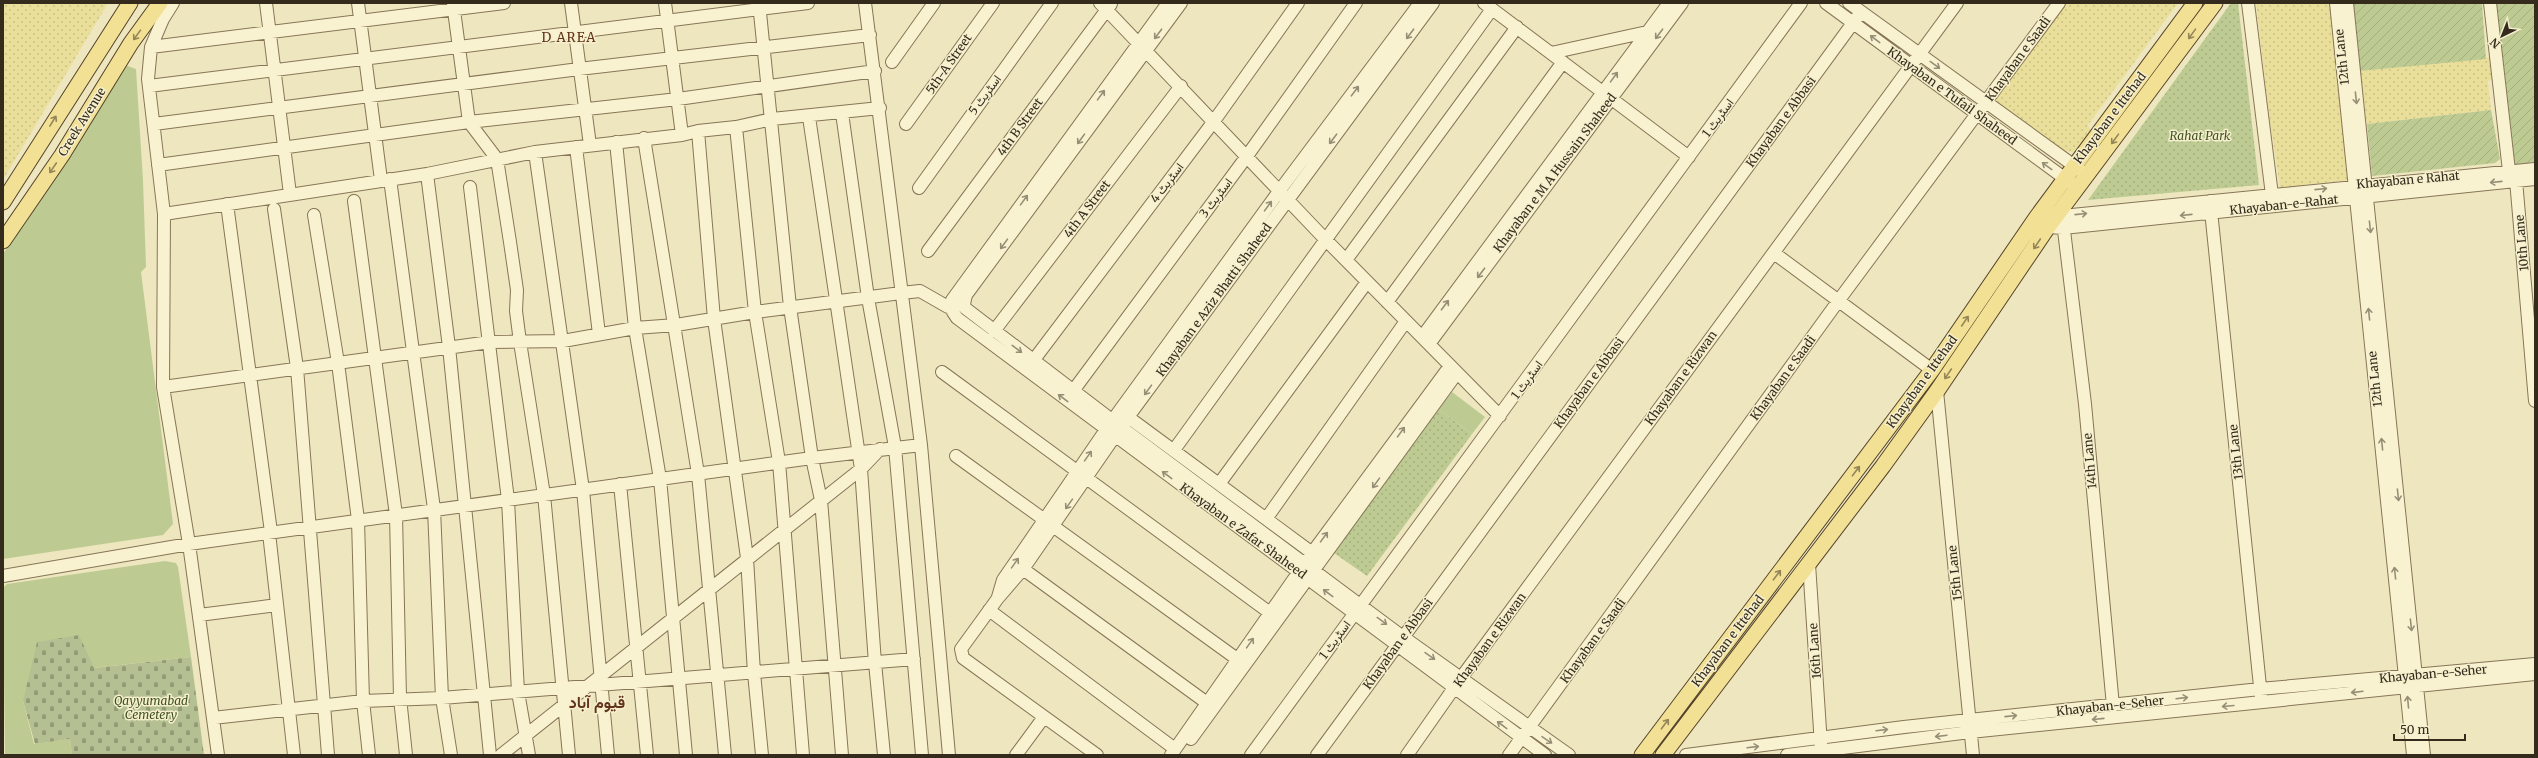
<svg xmlns="http://www.w3.org/2000/svg" width="2538" height="758" viewBox="0 0 2538 758" font-family="Merriweather,Vazirmatn,serif">
  <style>
    .grass { fill: #bdcb92 }
    .sand { fill: url(#sand-dots) }
    .cemetery { fill: url(#cemetery-stones) }
    .park { fill: url(#park-dots) }
    .garden { fill: url(#garden-furrows) }
    .lines { fill: none; stroke-linecap: round; stroke-linejoin: round }
    .minor-casing { stroke: #867657; stroke-width: 14 }
    .major-casing { stroke: #53432b; stroke-width: 17 }
    .minor { stroke: #f9f2d1; stroke-width: 12 }
    .major { stroke: #f2e194; stroke-width: 15 }
    .oneway { stroke: #978e76 }
    .oneway2 { stroke: #948658 }
    .labels { text-anchor: middle; stroke-width: 3; stroke-linejoin: round; paint-order: stroke }
    .street-label { font-size: 12px; fill: #352b1c; stroke: #f5efcd }
    .park-label { font-size: 12px; font-style: italic; fill: #3f5122; stroke: #f5efcd }
    .neighbourhood-label { font-size: 13px; letter-spacing: 1px; fill: #62331b; stroke: #f5efcd }
    .district-label { font-size: 16px; font-weight: bold; fill: #62331b; stroke: #f5efcd }
  </style>
  <defs>
    <pattern id="sand-dots" width="8" height="8" patternUnits="userSpaceOnUse"><rect width="8" height="8" fill="#eadf9a"/><path d="M2 2h.1M6 6h.1" fill="none" stroke="#c9c084" stroke-width="1.8" stroke-linecap="round"/></pattern>
    <pattern id="cemetery-stones" width="16" height="16" patternUnits="userSpaceOnUse"><rect width="16" height="16" fill="#b4c092"/><path d="M2 7V4a2 2 0 0 1 4 0v3zM10 15v-3a2 2 0 0 1 4 0v3z" fill="#939c76"/></pattern>
    <pattern id="park-dots" width="8" height="8" patternUnits="userSpaceOnUse"><rect width="8" height="8" fill="#bdcb92"/><path d="M2 2h.1M6 6h.1" fill="none" stroke="#a3ae7d" stroke-width="1.8" stroke-linecap="round"/></pattern>
    <pattern id="garden-furrows" width="10" height="10" patternUnits="userSpaceOnUse"><rect width="10" height="10" fill="#bdcb92"/><path d="M-1 1l2-2M0 10L10 0M9 11l2-2" fill="none" stroke="#a3ae7d"/></pattern>
  </defs>
  <rect width="100%" height="100%" fill="#eee6be"/>
  <path class="grass" d="M 125,65 L 136,69 L 143,181 L 146,267 L 141,272 L 173,524 L 163,535 L 3,559 L 3,254 Z
    M 1452,392 L 1485,417 L 1472,434 L 1438,409 Z
    M 165,561 L 176,563 L 178,567 L 191,657 L 93,668 L 23,701 L 34,744 L 70,739 L 72,755 L 5,755 L 3,588 L 7,584 Z"/>
  <path class="sand" d="M 3,3 L 108,3 L 3,180 Z
    M 2066,3 L 2178,3 L 2088,125 L 2092,136 L 2074,152 L 2061,151 L 1995,101 Z
    M 2256,3 L 2331,3 L 2348,180 L 2280,188 L 2269,114 Z
    M 2493,57 L 2495,79 L 2488,81 L 2491,110 L 2367,124 L 2360,71 Z"/>
  <path class="cemetery" d="M 79,635 L 94,668 L 191,657 L 204,755 L 72,755 L 70,739 L 35,744 L 23,701 L 37,642 Z"/>
  <path class="park" d="M 2231,3 L 2238,3 L 2259,185 L 2088,200 Z
    M 1438,409 L 1472,434 L 1367,576 L 1334,553 Z"/>
  <path class="garden" d="M 2353,3 L 2482,3 L 2486,59 L 2360,71 Z
    M 2495,3 L 2535,3 L 2535,162 L 2512,165 Z
    M 2491,110 L 2500,159 L 2495,163 L 2372,176 L 2367,124 Z"/>
  <g class="lines">
    <defs>
      <path id="minor" d="M 173,3 L 163,19 L 151,47 L 148,79 L 164,214 L 163,387 L 189,544 L 218,755
        M 266,3 L 290,194
        M 358,3 L 381,180
        M 453,3 L 469,122 L 497,159 L 510,242 L 517,290 L 516,311 L 520,342 L 544,495 L 569,755
        M 571,3 L 590,145
        M 665,3 L 682,135
        M 759,3 L 790,307 L 812,458 L 821,500 L 842,755
        M 865,3 L 921,445 L 949,755
        M 1100,3 L 1325,239 L 1500,416
        M 1168,3 L 952,300 L 953,312 L 957,318 L 1545,755
        M 1181,3 L 966,295 L 964,304 L 965,308 L 1121,427 L 1403,637 L 1569,755
        M 1484,3 L 1689,157
        M 1826,3 L 2071,183
        M 1849,3 L 2080,170
        M 2248,3 L 2272,195
        M 2336,3 L 2413,755
        M 2347,3 L 2424,755
        M 2490,3 L 2509,171
        M 151,47 L 504,3
        M 1551,53 L 1647,32
        M 892,62 L 934,3
        M 149,86 L 808,3
        M 842,113 L 868,298 L 895,447 L 922,755
        M 809,117 L 861,469 L 875,663 L 884,755
        M 154,124 L 579,69 L 870,35
        M 906,124 L 993,3
        M 736,127 L 755,312 L 779,462 L 803,755
        M 698,131 L 714,319 L 747,558 L 754,673 L 762,755
        M 644,138 L 698,474 L 725,755
        M 616,142 L 635,328 L 660,479 L 686,755
        M 576,147 L 599,334
        M 535,152 L 583,490 L 608,755
        M 158,165 L 469,122 L 678,99 L 875,71
        M 427,174 L 449,347 L 490,755
        M 390,179 L 434,509 L 442,698 L 451,755
        M 2516,180 L 2535,401
        M 470,187 L 508,500 L 518,692 L 529,755
        M 919,188 L 1052,3
        M 354,201 L 396,515 L 400,698 L 406,755
        M 2210,201 L 2261,696
        M 227,204 L 271,532
        M 274,209 L 297,368 L 328,755
        M 2052,213 L 2057,216 L 2062,216 L 2535,169
        M 164,214 L 427,174 L 535,152 L 682,135 L 698,131 L 736,127 L 772,119 L 880,108
        M 314,215 L 338,363 L 358,520 L 363,701 L 369,755
        M 2063,222 L 2085,404 L 2113,706
        M 2042,223 L 2048,227 L 2063,228 L 2535,179
        M 928,251 L 1111,4
        M 1774,253 L 1932,370
        M 1346,260 L 1517,27
        M 1387,302 L 1563,62
        M 994,331 L 1181,86
        M 1422,337 L 1669,3
        M 1429,344 L 1682,3
        M 1033,361 L 1214,121 L 1298,3
        M 942,372 L 1277,618
        M 163,387 L 490,342 L 563,341 L 635,328 L 676,325 L 755,312 L 901,293 L 920,291 L 948,307 L 957,306
        M 1073,391 L 1247,156 L 1356,3
        M 1937,391 L 1973,755
        M 1128,417 L 1319,558
        M 1174,450 L 1492,9
        M 956,456 L 1244,664
        M 620,484 L 647,755
        M 1219,484 L 1367,282
        M 1266,519 L 1406,321
        M 269,533 L 294,755
        M 1809,564 L 1821,745
        M 1023,569 L 1207,703
        M 3,576 L 189,544 L 812,458 L 921,445
        M 998,597 L 1003,580 L 1112,421 L 1280,190 L 1420,3
        M 989,610 L 1175,749
        M 199,615 L 277,605
        M 213,718 L 363,701 L 442,698 L 914,659
        M 1191,739 L 1457,373
        M 501,755 L 861,469 L 880,449
        M 1016,755 L 1044,717
        M 1097,755 L 963,658 L 961,649 L 998,598 L 1023,569 L 1128,417 L 1433,3
        M 1171,755 L 1312,553 L 1450,366
        M 1251,755 L 1801,3
        M 1317,755 L 1861,12
        M 1407,755 L 1461,678 L 1957,3
        M 1509,755 L 1839,300 L 2059,3
        M 1686,755 L 1904,727 L 2260,689 L 2535,664
        M 1787,755 L 1970,732 L 2535,674"/>
      <path id="major" d="M 3,202 L 130,3
        M 3,241 L 62,155 L 131,43 L 160,3
        M 1642,755 L 1932,370 L 2036,218 L 2195,3
        M 1663,755 L 1883,466 L 1937,391 L 2048,227 L 2215,3"/>
    </defs>
    <use href="#minor" class="minor-casing"/>
    <use href="#major" class="major-casing"/>
    <use href="#minor" class="minor"/>
    <use href="#major" class="major"/>
  </g>
  <defs><path id="oneway-shaft" d="M-6 0H5M1.5-3L5.5 0L1.5 3" fill="none" stroke-width="1.6" stroke-linecap="round" stroke-linejoin="round"/></defs>
  <g class="oneway">
    <use href="#oneway-shaft" transform="translate(1158 34) rotate(127)"/>
    <use href="#oneway-shaft" transform="translate(1410 34) rotate(127)"/>
    <use href="#oneway-shaft" transform="translate(1659 34) rotate(127)"/>
    <use href="#oneway-shaft" transform="translate(1875 39) rotate(-143)"/>
    <use href="#oneway-shaft" transform="translate(1935 65) rotate(36)"/>
    <use href="#oneway-shaft" transform="translate(1614 77) rotate(-54)"/>
    <use href="#oneway-shaft" transform="translate(1355 91) rotate(-53)"/>
    <use href="#oneway-shaft" transform="translate(1101 95) rotate(-54)"/>
    <use href="#oneway-shaft" transform="translate(2356 98) rotate(84)"/>
    <use href="#oneway-shaft" transform="translate(1081 139) rotate(126)"/>
    <use href="#oneway-shaft" transform="translate(1333 139) rotate(127)"/>
    <use href="#oneway-shaft" transform="translate(2047 166) rotate(-144)"/>
    <use href="#oneway-shaft" transform="translate(2496 182) rotate(174)"/>
    <use href="#oneway-shaft" transform="translate(2321 189) rotate(-6)"/>
    <use href="#oneway-shaft" transform="translate(1024 200) rotate(-54)"/>
    <use href="#oneway-shaft" transform="translate(1268 206) rotate(-54)"/>
    <use href="#oneway-shaft" transform="translate(2081 214) rotate(-6)"/>
    <use href="#oneway-shaft" transform="translate(2186 215) rotate(174)"/>
    <use href="#oneway-shaft" transform="translate(2370 227) rotate(84)"/>
    <use href="#oneway-shaft" transform="translate(1004 244) rotate(126)"/>
    <use href="#oneway-shaft" transform="translate(1481 273) rotate(127)"/>
    <use href="#oneway-shaft" transform="translate(1445 305) rotate(-53)"/>
    <use href="#oneway-shaft" transform="translate(2369 314) rotate(-96)"/>
    <use href="#oneway-shaft" transform="translate(1017 349) rotate(37)"/>
    <use href="#oneway-shaft" transform="translate(1148 390) rotate(126)"/>
    <use href="#oneway-shaft" transform="translate(1063 398) rotate(-143)"/>
    <use href="#oneway-shaft" transform="translate(1401 432) rotate(-54)"/>
    <use href="#oneway-shaft" transform="translate(2382 444) rotate(-96)"/>
    <use href="#oneway-shaft" transform="translate(1088 456) rotate(-55)"/>
    <use href="#oneway-shaft" transform="translate(1167 475) rotate(-143)"/>
    <use href="#oneway-shaft" transform="translate(1376 483) rotate(126)"/>
    <use href="#oneway-shaft" transform="translate(2398 495) rotate(84)"/>
    <use href="#oneway-shaft" transform="translate(1069 504) rotate(125)"/>
    <use href="#oneway-shaft" transform="translate(1324 537) rotate(-54)"/>
    <use href="#oneway-shaft" transform="translate(1015 563) rotate(-55)"/>
    <use href="#oneway-shaft" transform="translate(2395 573) rotate(-96)"/>
    <use href="#oneway-shaft" transform="translate(1328 593) rotate(-143)"/>
    <use href="#oneway-shaft" transform="translate(1382 621) rotate(36)"/>
    <use href="#oneway-shaft" transform="translate(2411 625) rotate(84)"/>
    <use href="#oneway-shaft" transform="translate(1250 643) rotate(-55)"/>
    <use href="#oneway-shaft" transform="translate(1430 656) rotate(35)"/>
    <use href="#oneway-shaft" transform="translate(2357 692) rotate(173)"/>
    <use href="#oneway-shaft" transform="translate(2182 698) rotate(-7)"/>
    <use href="#oneway-shaft" transform="translate(2408 702) rotate(-95)"/>
    <use href="#oneway-shaft" transform="translate(2228 706) rotate(175)"/>
    <use href="#oneway-shaft" transform="translate(2011 716) rotate(-6)"/>
    <use href="#oneway-shaft" transform="translate(2098 719) rotate(174)"/>
    <use href="#oneway-shaft" transform="translate(1502 725) rotate(-143)"/>
    <use href="#oneway-shaft" transform="translate(1882 730) rotate(-7)"/>
    <use href="#oneway-shaft" transform="translate(1941 736) rotate(173)"/>
    <use href="#oneway-shaft" transform="translate(1547 740) rotate(34)"/>
    <use href="#oneway-shaft" transform="translate(1753 747) rotate(-7)"/>
  </g>
  <g class="oneway2">
    <use href="#oneway-shaft" transform="translate(2192 34) rotate(126)"/>
    <use href="#oneway-shaft" transform="translate(137 35) rotate(126)"/>
    <use href="#oneway-shaft" transform="translate(53 121) rotate(-58)"/>
    <use href="#oneway-shaft" transform="translate(2115 139) rotate(126)"/>
    <use href="#oneway-shaft" transform="translate(53 168) rotate(124)"/>
    <use href="#oneway-shaft" transform="translate(2037 244) rotate(124)"/>
    <use href="#oneway-shaft" transform="translate(1965 321) rotate(-56)"/>
    <use href="#oneway-shaft" transform="translate(1948 374) rotate(124)"/>
    <use href="#oneway-shaft" transform="translate(1856 471) rotate(-53)"/>
    <use href="#oneway-shaft" transform="translate(1777 575) rotate(-53)"/>
    <use href="#oneway-shaft" transform="translate(1665 724) rotate(-53)"/>
  </g>
  <g class="labels">
    <g class="street-label">
      <text transform="translate(2342 57) rotate(-96)" y="4">12th Lane</text>
      <text transform="translate(2018 59) rotate(-54)" y="4">Khayaban e Saadi</text>
      <text transform="translate(949 64) rotate(-55)" y="4">5th-A Street</text>
      <text transform="translate(985 95) rotate(-54)" y="4">اسٹریٹ 5</text>
      <text transform="translate(1952 96) rotate(36)" y="4">Khayaban e Tufail Shaheed</text>
      <text transform="translate(1718 118) rotate(-54)" y="4">اسٹریٹ 1</text>
      <text transform="translate(2110 118) rotate(-53)" y="4">Khayaban e Ittehad</text>
      <text transform="translate(82 122) rotate(-58)" y="4">Creek Avenue</text>
      <text transform="translate(1781 122) rotate(-54)" y="4">Khayaban e Abbasi</text>
      <text transform="translate(1020 127) rotate(-54)" y="4">4th B Street</text>
      <text transform="translate(1555 173) rotate(-53)" y="4">Khayaban e M A Hussain Shaheed</text>
      <text transform="translate(2408 180) rotate(-5)" y="4">Khayaban e Rahat</text>
      <text transform="translate(1167 183) rotate(-53)" y="4">اسٹریٹ 4</text>
      <text transform="translate(1216 198) rotate(-53)" y="4">اسٹریٹ 3</text>
      <text transform="translate(2284 205) rotate(-6)" y="4">Khayaban-e-Rahat</text>
      <text transform="translate(1087 209) rotate(-53)" y="4">4th A Street</text>
      <text transform="translate(2522 243) rotate(-95)" y="4">10th Lane</text>
      <text transform="translate(1214 300) rotate(-54)" y="4">Khayaban e Aziz Bhatti Shaheed</text>
      <text transform="translate(1681 378) rotate(-54)" y="4">Khayaban e Rizwan</text>
      <text transform="translate(1783 378) rotate(-54)" y="4">Khayaban e Saadi</text>
      <text transform="translate(2375 379) rotate(-96)" y="4">12th Lane</text>
      <text transform="translate(1527 380) rotate(-54)" y="4">اسٹریٹ 1</text>
      <text transform="translate(1922 382) rotate(-54)" y="4">Khayaban e Ittehad</text>
      <text transform="translate(1589 383) rotate(-54)" y="4">Khayaban e Abbasi</text>
      <text transform="translate(2236 452) rotate(-96)" y="4">13th Lane</text>
      <text transform="translate(2090 461) rotate(-95)" y="4">14th Lane</text>
      <text transform="translate(1243 531) rotate(36)" y="4">Khayaban e Zafar Shaheed</text>
      <text transform="translate(1955 573) rotate(-96)" y="4">15th Lane</text>
      <text transform="translate(1335 640) rotate(-54)" y="4">اسٹریٹ 1</text>
      <text transform="translate(1490 640) rotate(-54)" y="4">Khayaban e Rizwan</text>
      <text transform="translate(1593 641) rotate(-54)" y="4">Khayaban e Saadi</text>
      <text transform="translate(1728 641) rotate(-53)" y="4">Khayaban e Ittehad</text>
      <text transform="translate(1398 644) rotate(-54)" y="4">Khayaban e Abbasi</text>
      <text transform="translate(1815 651) rotate(-94)" y="4">16th Lane</text>
      <text transform="translate(2433 674) rotate(-5)" y="4">Khayaban-e-Seher</text>
      <text transform="translate(2110 706) rotate(-6)" y="4">Khayaban-e-Seher</text>
    </g>
    <g class="park-label">
      <text x="2200" y="140">Rahat Park</text>
      <text x="151" y="705">Qayyumabad<tspan x="151" dy="14">Cemetery</tspan></text>
    </g>
    <g class="neighbourhood-label">
      <text x="569" y="42">D AREA</text>
    </g>
    <g class="district-label">
      <text x="597" y="708">قیوم آباد</text>
    </g>
  </g>
  <rect width="2538" height="758" fill="none" stroke="#352b1c" stroke-width="8"/>
  <g transform="translate(2502 36) rotate(223)" stroke="#f5efcd" stroke-width="3" paint-order="stroke">
  <path d="M0-3L7 15L0 10L-7 15Z" fill="#352b1c"/>
  <text y="-6" font-size="11" font-weight="bold" text-anchor="middle" fill="#352b1c">N</text>
  </g>
  <path d="M2394 734v6h71v-6" fill="none" stroke="#352b1c" stroke-width="2"/>
  <text x="2400" y="734" font-size="12" fill="#352b1c" stroke="#f5efcd" stroke-width="3" paint-order="stroke">50 m</text>
</svg>
